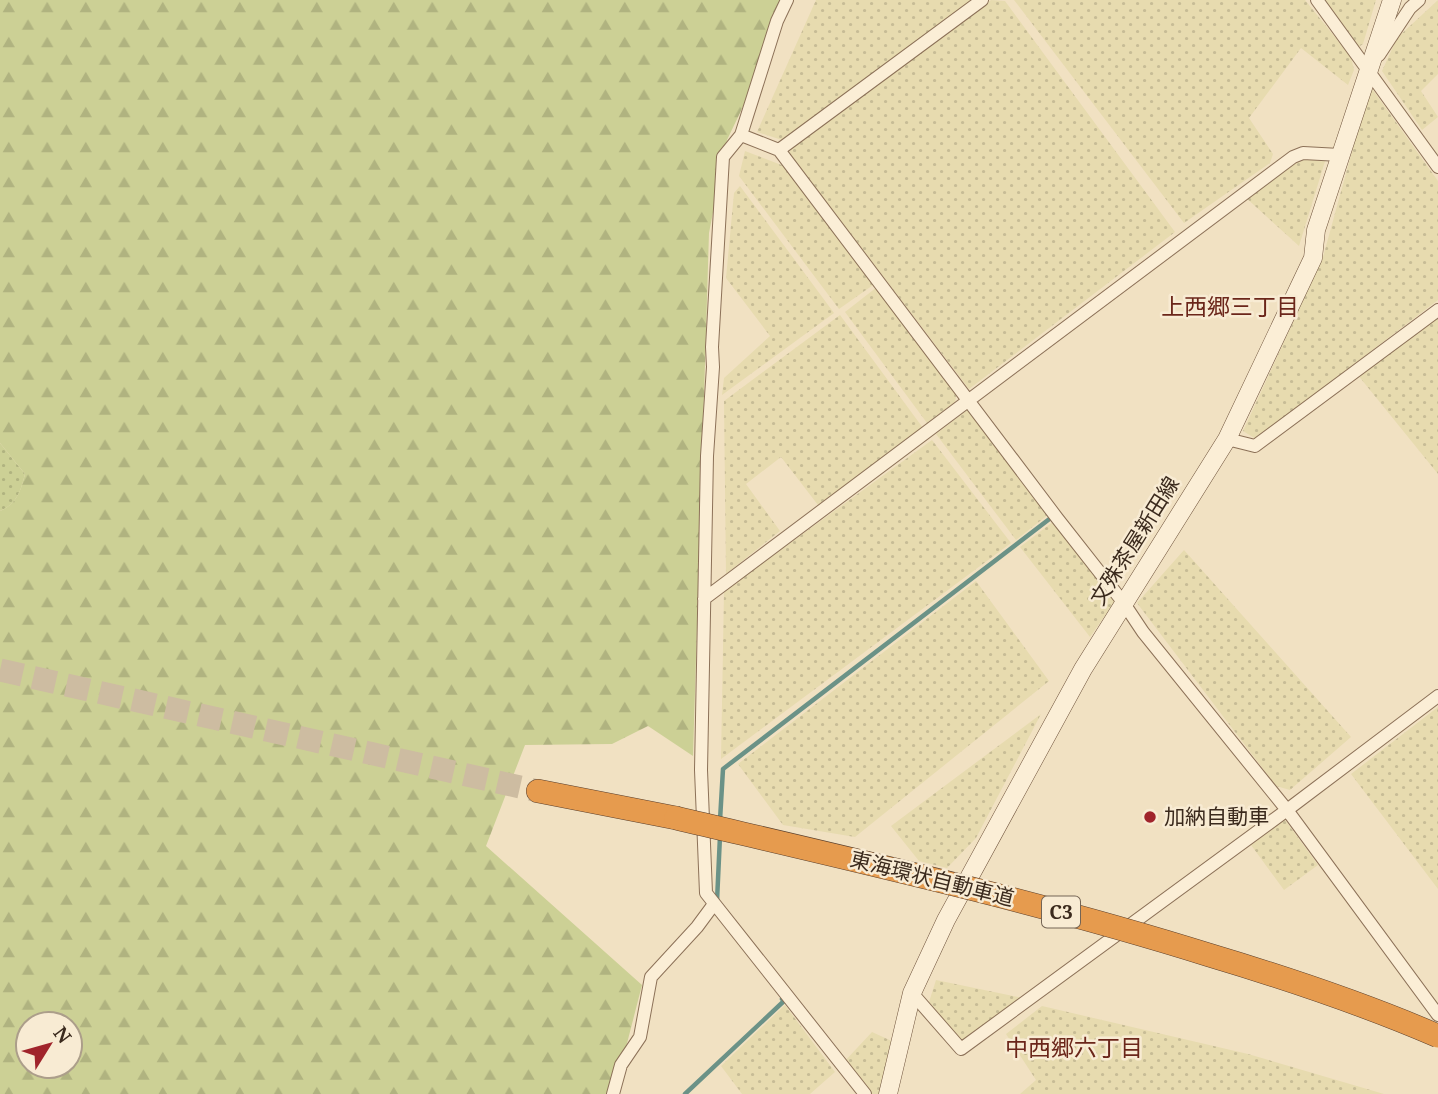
<svg xmlns="http://www.w3.org/2000/svg" width="1438" height="1094" viewBox="0 0 1438 1094" font-family="'Noto Serif','Noto Sans JP',serif">
  <style>
    .farmland { fill: url(#farmland-dots) }
    .grass { fill: url(#grass-dots) }
    .forest { fill: url(#forest-firs); fill-rule: evenodd }
    .lines { fill: none; stroke-linecap: round; stroke-linejoin: round }
    .stream { stroke: #6b9287; stroke-width: 4.5 }
    .highway-tunnel { stroke: #cdbca1; stroke-width: 23; stroke-dasharray: 23 11; stroke-linecap: butt }
    .street-casing { stroke: #8c7158; stroke-width: 14 }
    .secondary-casing { stroke: #6e523b; stroke-width: 19 }
    .highway-casing { stroke: #5a3f2c; stroke-width: 24 }
    .street { stroke: #fbeed6; stroke-width: 12 }
    .secondary { stroke: #fbeed6; stroke-width: 18 }
    .highway { stroke: #e69b4e; stroke-width: 23 }
    .highway-bridge-casing { stroke: #5a3f2c; stroke-width: 24; stroke-linecap: butt }
    .highway-bridge { stroke: #e69b4e; stroke-width: 23 }
    .poi-dot { fill: #a0242b; stroke: #f8ebd3; stroke-width: 2.5 }
    .labels { text-anchor: middle; stroke-width: 5; stroke-linejoin: round; paint-order: stroke }
    .shield { fill: #f8ebd3; stroke: #746454; stroke-width: 2 }
    .shield-label { font-size: 19px; font-weight: bold; fill: #3b2a1d }
    .street-label { font-size: 21px; fill: #3b2a1d; stroke: #f8ebd3 }
    .poi-label { font-size: 21px; fill: #3b2a1d; stroke: #f8ebd3; text-anchor: start }
    .neighbourhood-label { font-size: 23px; fill: #6b261a; stroke: #f8ebd3 }
  </style>
  <defs>
    <pattern id="farmland-dots" width="8" height="8" patternUnits="userSpaceOnUse" patternTransform="scale(1.75)"><rect width="8" height="8" fill="#e7dbaf"/><path d="M2 2h.1M6 6h.1" fill="none" stroke="#c7bc96" stroke-width="1.8" stroke-linecap="round"/></pattern>
    <pattern id="grass-dots" width="8" height="8" patternUnits="userSpaceOnUse" patternTransform="scale(1.75)"><rect width="8" height="8" fill="#ccd095"/><path d="M2 2h.1M6 6h.1" fill="none" stroke="#b0b380" stroke-width="1.8" stroke-linecap="round"/></pattern>
    <pattern id="forest-firs" width="22" height="20" patternUnits="userSpaceOnUse" patternTransform="scale(1.75)"><rect width="22" height="20" fill="#ccd095"/><path d="M5 1l3.5 6h-7zM16 11l3.5 6h-7z" fill="#b0b380"/></pattern>
  </defs>
  <rect width="100%" height="100%" fill="#f1e1c2"/>
  <path class="farmland" d="M 816,0 L 972,0 L 785,141 L 757,132 Z
    M 991,0 L 1005,1 L 1175,232 L 969,389 L 789,153 L 793,145 Z
    M 1014,0 L 1305,0 L 1351,57 L 1354,70 L 1348,85 L 1301,48 L 1249,118 L 1273,154 L 1270,163 L 1184,223 Z
    M 1321,0 L 1376,0 L 1363,44 L 1357,48 Z
    M 1438,0 L 1438,74 L 1421,91 L 1438,117 L 1422,130 L 1382,71 L 1397,38 Z
    M 1370,86 L 1438,181 L 1438,300 L 1256,439 L 1243,431 L 1323,257 Z
    M 745,151 L 784,166 L 876,283 L 839,309 L 739,176 Z
    M 1295,158 L 1326,158 L 1299,246 L 1244,196 Z
    M 740,186 L 834,313 L 722,395 L 724,378 L 770,336 L 726,278 L 734,193 Z
    M 877,287 L 957,392 L 955,402 L 927,423 L 845,312 Z
    M 840,315 L 923,428 L 818,505 L 781,457 L 746,484 L 780,531 L 726,574 L 724,401 Z
    M 1438,316 L 1438,474 L 1357,374 Z
    M 970,408 L 1049,514 L 1016,540 L 936,434 Z
    M 932,440 L 1011,543 L 721,759 L 724,591 Z
    M 1054,521 L 1116,600 L 1090,637 L 1020,547 Z
    M 1184,550 L 1351,737 L 1290,790 L 1276,786 L 1137,603 Z
    M 976,581 L 1049,681 L 855,837 L 783,825 L 738,764 Z
    M 1438,707 L 1438,889 L 1351,774 Z
    M 1041,714 L 976,838 L 947,868 L 919,861 L 891,826 Z
    M 1285,820 L 1318,865 L 1284,890 L 1251,845 Z
    M 936,980 L 1023,998 L 962,1041 L 929,1002 Z
    M 785,1005 L 835,1072 L 810,1094 L 742,1094 L 721,1066 Z
    M 1042,1006 L 1248,1054 L 1384,1094 L 1020,1094 L 1036,1080 L 1006,1034 Z
    M 872,1032 L 894,1042 L 880,1094 L 868,1094 L 843,1063 Z"/>
  <path class="grass" d="M 0,443 L 25,474 C 21,490 17,504 0,511 Z"/>
  <path class="forest" d="M 0,0 L 794,0 L 727,140 L 709,233 L 693,756 L 648,726 L 612,744 L 525,745 L 486,846 L 642,985 L 614,1094 L 0,1094 L 0,511 C 17,504 21,490 25,474 L 0,443 ZM 28,1024 L 70,1024 L 70,1066 L 28,1066 Z"/>
  <g class="lines">
    <path class="stream" d="M 720,820 L 723,769 L 1052,517
      M 717,901 L 720,836
      M 685,1094 L 784,1001 L 782,999"/>
    <path class="highway-tunnel" d="M 0,670 L 538,791"/>
    <defs>
      <path id="street" d="M 787,0 L 777,21 L 741,135 L 723,157 L 712,347 L 713,367 L 707,456 L 701,770 L 706,893 L 865,1094
        M 1317,0 L 1438,167
        M 1379,55 L 1410,8 L 1419,0
        M 741,135 L 779,150 L 1057,518 L 1123,602 L 1143,632 L 1287,810 L 1438,1015
        M 779,150 L 982,0
        M 1227,439 L 1255,446 L 1438,310
        M 704,599 L 1293,157 L 1303,153 L 1340,155
        M 912,993 L 961,1049 L 1287,810 L 1438,696
        M 613,1094 L 621,1065 L 640,1037 L 651,977 L 697,927 L 714,904"/>
      <path id="secondary" d="M 888,1094 L 912,993 L 946,920 L 1083,669 L 1227,439 L 1313,258 L 1316,230 L 1392,0"/>
      <path id="highway" d="M 538,791 L 676,818"/>
    </defs>
    <use href="#street" class="street-casing"/>
    <use href="#secondary" class="secondary-casing"/>
    <use href="#highway" class="highway-casing"/>
    <use href="#street" class="street"/>
    <use href="#secondary" class="secondary"/>
    <use href="#highway" class="highway"/>
    <defs>
      <path id="highway-bridge" d="M 676,818 C 854,860 1033,900 1209,955 C 1286,978 1364,1004 1438,1036"/>
    </defs>
    <use href="#highway-bridge" class="highway-bridge-casing"/>
    <use href="#highway-bridge" class="highway-bridge"/>
  </g>
  <circle class="poi-dot" cx="1150" cy="817" r="7"/>
  <g class="labels">
    <rect class="shield" x="1042" y="896.5" width="38" height="31" rx="5"/>
    <g class="shield-label">
      <text x="1061" y="919">C3</text>
    </g>
    <g class="street-label">
      <text transform="translate(1135 541) rotate(-58)" y="7">文殊茶屋新田線</text>
      <text transform="translate(932 879) rotate(14)" y="7">東海環状自動車道</text>
    </g>
    <g class="poi-label">
      <text x="1164" y="824">加納自動車</text>
    </g>
    <g class="neighbourhood-label">
      <text x="1230" y="315">上西郷三丁目</text>
      <text x="1074" y="1056">中西郷六丁目</text>
    </g>
  </g>
  <g transform="translate(49 1045) rotate(53)"><circle r="33" fill="#f8ebd3" stroke="#ac9e8a" stroke-width="2"/>
  <path d="M0-5L12 26L0 18L-12 26Z" fill="#a0242b"/>
  <text y="-10" font-size="19" font-weight="bold" text-anchor="middle" fill="#3b2a1d">N</text>
  </g>
</svg>
